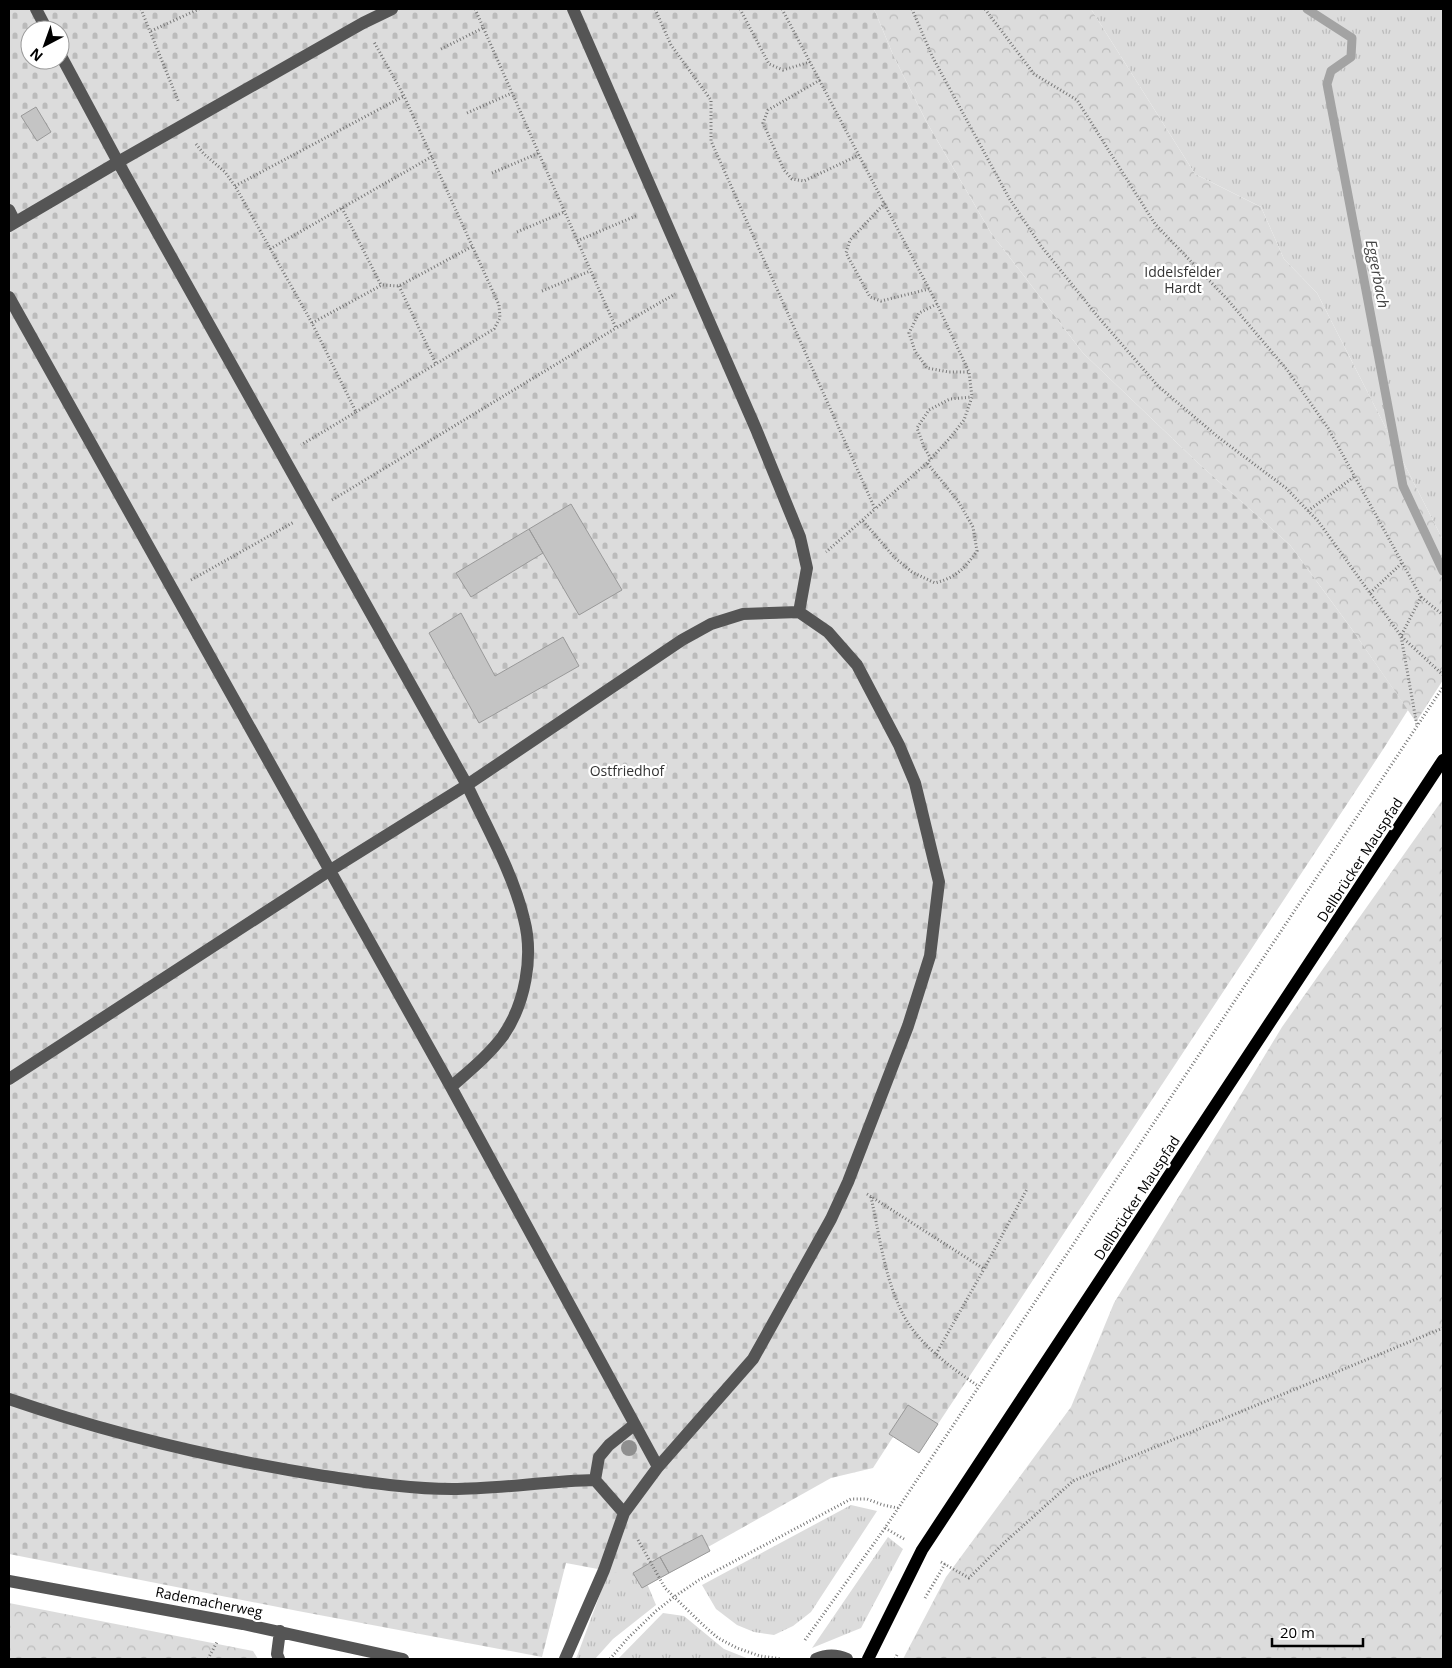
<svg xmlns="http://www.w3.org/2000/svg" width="1452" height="1668" viewBox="0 0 1452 1668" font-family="'Open Sans',sans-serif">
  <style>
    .grass { fill: url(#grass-tufts) }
    .forest { fill: url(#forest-crowns) }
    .cemetery { fill: url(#cemetery-stones); fill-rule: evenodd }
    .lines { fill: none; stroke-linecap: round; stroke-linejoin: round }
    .stream { stroke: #a3a3a3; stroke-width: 9 }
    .building { fill: #c4c4c4; stroke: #999 }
    .path { stroke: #777; stroke-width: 3; stroke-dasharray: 1 2.5; stroke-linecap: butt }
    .minor { stroke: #555; stroke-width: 12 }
    .major { stroke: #000; stroke-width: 12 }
    .tree { fill: #8f8f8f }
    .labels { text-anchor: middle; stroke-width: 4.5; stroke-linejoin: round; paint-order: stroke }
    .park-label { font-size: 14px; fill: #333; stroke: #fff }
    .street-label { font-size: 14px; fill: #000; stroke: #fff }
    .water-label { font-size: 15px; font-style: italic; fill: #444; stroke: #fff }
  </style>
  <defs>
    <pattern id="grass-tufts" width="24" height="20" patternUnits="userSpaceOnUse" patternTransform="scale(1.25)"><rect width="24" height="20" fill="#dcdcdc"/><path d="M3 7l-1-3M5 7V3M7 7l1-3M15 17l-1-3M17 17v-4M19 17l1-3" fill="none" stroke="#bbb"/></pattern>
    <pattern id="forest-crowns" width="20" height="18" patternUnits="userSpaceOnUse" patternTransform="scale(1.25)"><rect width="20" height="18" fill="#dcdcdc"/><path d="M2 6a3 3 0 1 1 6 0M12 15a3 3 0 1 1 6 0" fill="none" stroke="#bbb"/></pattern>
    <pattern id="cemetery-stones" width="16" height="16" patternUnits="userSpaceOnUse" patternTransform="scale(1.25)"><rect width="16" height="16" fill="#dcdcdc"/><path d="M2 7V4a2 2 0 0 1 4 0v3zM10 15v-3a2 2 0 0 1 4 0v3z" fill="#bbb"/></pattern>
  </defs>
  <rect width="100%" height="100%" fill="#fff"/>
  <path class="grass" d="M 1091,9 L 1443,9 L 1443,540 L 1317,293 L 1284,259 L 1261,207 L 1195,174 Z
    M 851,1505 L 877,1511 L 811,1612 L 793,1626 L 774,1635 L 754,1632 L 737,1625 L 716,1609 L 702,1585 Z
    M 888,1537 L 903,1549 L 861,1628 L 812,1648 Z
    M 613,1559 L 638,1562 L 656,1605 L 613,1639 L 595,1659 L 576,1659 Z
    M 663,1613 L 684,1616 L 724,1649 L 749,1659 L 618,1659 Z"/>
  <path class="forest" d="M 874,9 L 1091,9 L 1195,174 L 1261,207 L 1284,259 L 1317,293 L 1443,540 L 1443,680 L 1416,722 L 1351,628 L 1290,545 L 1197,462 L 1083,353 L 991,233 L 926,121 L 894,57 Z
    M 1443,799 L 1443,1659 L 903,1659 L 946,1577 L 1071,1407 L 1114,1303 L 1282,1027 Z
    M 9,1603 L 253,1651 L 258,1659 L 9,1659 Z"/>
  <path class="cemetery" d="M 9,9 L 874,9 L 894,57 L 926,121 L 991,233 L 1083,353 L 1197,462 L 1290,545 L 1351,628 L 1408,710 L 1382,751 L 938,1424 L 890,1434 L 893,1437 L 873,1468 L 831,1478 L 708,1547 L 710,1551 L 642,1588 L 635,1576 L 566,1563 L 542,1657 L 298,1611 L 9,1554 ZM 30,30 L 60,30 L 60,60 L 30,60 Z"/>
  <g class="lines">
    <path class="stream" d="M 1307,9 L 1352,38 L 1351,57 L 1331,71 L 1327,84 L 1403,486 L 1443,571"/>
  </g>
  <path class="building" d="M 36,107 L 51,132 L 37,141 L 21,116 Z
    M 571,504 L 622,590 L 579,615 L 529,529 Z
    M 529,529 L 543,553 L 471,597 L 456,573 Z
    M 461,613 L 495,676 L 563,637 L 579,666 L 479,723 L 429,633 Z
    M 908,1405 L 938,1424 L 919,1453 L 889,1434 Z
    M 702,1535 L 710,1551 L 669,1573 L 660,1557 Z
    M 660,1557 L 669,1573 L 642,1588 L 633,1573 Z"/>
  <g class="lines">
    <path class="path" d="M 141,9 L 179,103
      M 475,9 L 616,328 L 675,294
      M 655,9 L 671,45 L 711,100 L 711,141 L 875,509 L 826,552
      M 740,9 L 769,64 L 783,70 L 810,62
      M 782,9 L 937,304 L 969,372 L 972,397 L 964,420 L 950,438 L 927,463 L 875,509
      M 912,9 L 932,56 L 1009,198 L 1041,246 L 1099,318 L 1158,386 L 1218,437 L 1286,488 L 1318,521 L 1401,636 L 1443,675
      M 985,9 L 1034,74 L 1077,100 L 1155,224 L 1227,299 L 1288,371 L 1328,428 L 1421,597 L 1401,636 L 1417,726
      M 151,31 L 199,9
      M 441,49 L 483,28
      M 820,80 L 768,110 L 763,123 L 784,170 L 792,179 L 804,181 L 859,155
      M 467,113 L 512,93
      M 196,144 L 204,154 L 225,172 L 235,186 L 312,323 L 356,412 L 301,445
      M 492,173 L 539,153
      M 235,186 L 404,96
      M 885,203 L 850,240 L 846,253 L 870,297 L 881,301 L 929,289
      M 342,208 L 381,285
      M 517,232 L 564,212
      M 577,241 L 638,215
      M 270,249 L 433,156
      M 399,286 L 436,364
      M 542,291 L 590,271
      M 937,304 L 919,313 L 909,333 L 915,351 L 927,368 L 949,372 L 969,372
      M 312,323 L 382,285 L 399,286 L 473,246
      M 356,412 L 494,329 L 500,318 L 499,305 L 404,96 L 374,42
      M 931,459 L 924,447 L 917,428 L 929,410 L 950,399 L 972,397
      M 332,500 L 616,328
      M 1308,511 L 1355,476
      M 863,521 L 895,558 L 912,572 L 935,583 C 957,577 964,569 977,551 L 973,527 L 958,501 L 927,463
      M 191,580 L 294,522
      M 1370,593 L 1402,563
      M 1421,597 L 1443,615
      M 867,1194 L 984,1269 L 1027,1189
      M 871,1197 C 879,1233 884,1274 900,1308 C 914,1341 949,1366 978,1386
      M 936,1354 L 984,1269
      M 885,1528 L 904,1539
      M 638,1540 L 665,1588 L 703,1625 L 718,1638 L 737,1648 L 760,1656 L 782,1659
      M 941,1562 L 969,1578 L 1004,1543 L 1073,1481 L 1443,1328
      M 925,1598 L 945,1564
      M 805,1640 L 885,1528 L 1443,687
      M 208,1659 L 217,1642
      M 610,1659 L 628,1638 L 656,1611 L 674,1597 L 699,1580 L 851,1499 L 867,1499 L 883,1505 L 898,1508
      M 895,1659 L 898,1653"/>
    <path class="minor" d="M 36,9 L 47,30
      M 573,9 L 756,429 L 800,537 L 807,568 L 799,612
      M 60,54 L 118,162 L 467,785 C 487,828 513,873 524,919 C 534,957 525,1004 503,1036 C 488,1056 469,1071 451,1087
      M 9,210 L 15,222
      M 9,226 L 118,162 L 363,23 L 392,9
      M 9,297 L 451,1087 L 658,1467
      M 9,1079 L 329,871 L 467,785 L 682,640 L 711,624 L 743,614 L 799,612 L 828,632 L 857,665 L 899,745 L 915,783 L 939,882 L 930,956 L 908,1026 L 848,1182 L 831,1219 L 753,1359 L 658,1467 L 624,1513 L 604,1570 L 565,1659
      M 9,1399 C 111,1434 217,1459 324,1476 C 366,1482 409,1489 452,1489 C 500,1489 547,1481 595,1480 L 624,1513
      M 595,1480 L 599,1457 L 609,1445 L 634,1425
      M 9,1581 L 243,1624 L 403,1659
      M 279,1659 L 277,1654 L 280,1631
      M 816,1659 C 827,1654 836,1654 847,1659"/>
    <path class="major" d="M 868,1659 L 922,1550 L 1443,760"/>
  </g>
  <circle class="tree" cx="629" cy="1448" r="8"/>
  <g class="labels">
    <g class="park-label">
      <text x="1183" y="277">Iddelsfelder<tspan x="1183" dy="16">Hardt</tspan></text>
      <text x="627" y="776">Ostfriedhof</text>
    </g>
    <g class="street-label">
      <text transform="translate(1360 860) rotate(-57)" y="5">Dellbrücker Mauspfad</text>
      <text transform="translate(1137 1198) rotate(-57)" y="5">Dellbrücker Mauspfad</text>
      <text transform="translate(209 1602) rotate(11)" y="5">Rademacherweg</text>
    </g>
    <g class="water-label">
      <text transform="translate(1377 274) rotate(79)" y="5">Eggerbach</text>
    </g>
  </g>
  <rect width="1452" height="1668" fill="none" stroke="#000000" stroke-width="20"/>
  <g transform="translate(45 45) rotate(221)"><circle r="24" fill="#ffffff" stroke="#999999"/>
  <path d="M0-4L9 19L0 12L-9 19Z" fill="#000000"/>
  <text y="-8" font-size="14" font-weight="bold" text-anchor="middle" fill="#000000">N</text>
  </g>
  <path d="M1272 1638v8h91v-8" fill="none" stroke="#000000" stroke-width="2.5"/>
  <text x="1280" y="1638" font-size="15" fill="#000000" stroke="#ffffff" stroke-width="4" paint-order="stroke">20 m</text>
</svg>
